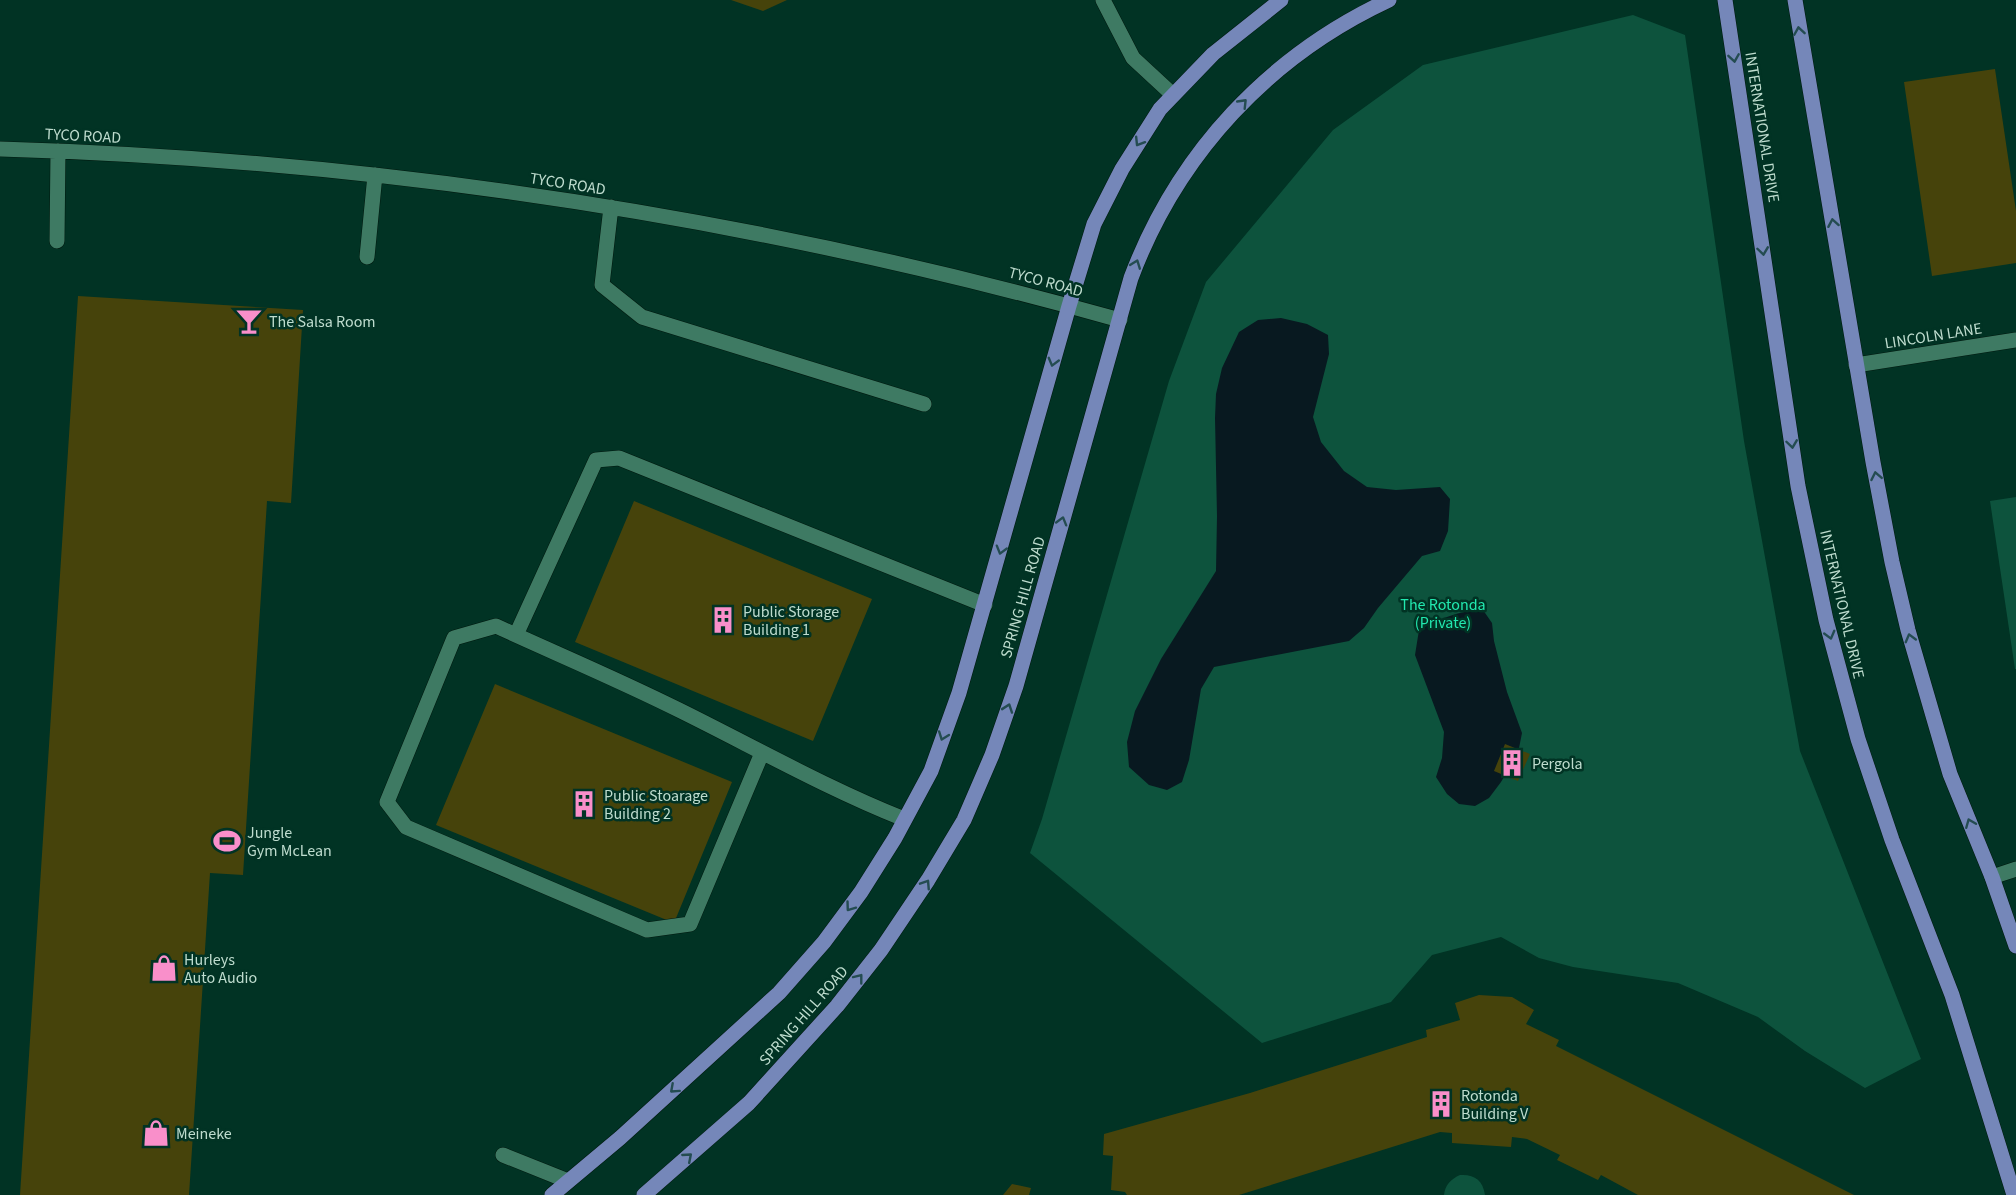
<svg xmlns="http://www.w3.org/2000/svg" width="2016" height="1195" viewBox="0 0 2016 1195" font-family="'Source Sans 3',sans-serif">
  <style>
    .green { fill: #0d533d }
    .water { fill: #081920 }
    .building { fill: #46430b }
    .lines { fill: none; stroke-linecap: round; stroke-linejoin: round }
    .minor-casing { stroke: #00190f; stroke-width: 16 }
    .major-casing { stroke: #00190f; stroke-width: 16 }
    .minor { stroke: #3e7a63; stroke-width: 15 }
    .major { stroke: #7587b9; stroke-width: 15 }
    .oneway { stroke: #244c51 }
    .labels { text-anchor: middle; stroke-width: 5; stroke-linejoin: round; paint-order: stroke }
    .street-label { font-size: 16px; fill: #bedcce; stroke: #013324 }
    .poi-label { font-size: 16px; fill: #bedcce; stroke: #013324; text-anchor: start }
    .park-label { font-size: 16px; fill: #22e9af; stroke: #013324 }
  </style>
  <rect width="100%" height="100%" fill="#013324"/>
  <path class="green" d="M 1633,15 L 1685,35 L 1744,441 L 1800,751 L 1921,1059 L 1865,1088 L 1805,1051 L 1758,1017 L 1678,983 L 1573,967 L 1539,958 L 1501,937 L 1432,955 L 1391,1002 L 1262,1043 L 1030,853 L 1042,819 L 1169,381 L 1206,282 L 1333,130 L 1423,65 Z
    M 2016,497 L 2016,669 L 2015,669 L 1990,501 Z
    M 1460,1175 C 1474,1174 1483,1180 1485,1195 L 1444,1195 C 1445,1185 1451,1179 1460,1175 Z"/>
  <path class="water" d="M 1281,318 L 1307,324 L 1328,335 L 1329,354 L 1313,417 L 1321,442 L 1344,471 L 1367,487 L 1396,490 L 1440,487 L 1450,499 L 1448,531 L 1440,551 L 1422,556 L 1378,608 L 1364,628 L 1349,641 L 1214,667 L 1201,689 L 1189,760 L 1182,782 L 1167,790 L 1149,785 L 1129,767 L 1127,742 L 1135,711 L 1161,659 L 1216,571 L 1217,516 L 1215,418 L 1216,394 L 1222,368 L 1239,332 L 1258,320 Z
    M 1483,610 L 1492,623 L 1494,641 L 1507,692 L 1522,733 L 1518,753 L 1501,782 L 1489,798 L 1475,806 L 1459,804 L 1447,794 L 1436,777 L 1442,758 L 1444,732 L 1415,655 L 1419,630 C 1440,618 1459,611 1483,610 Z"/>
  <path class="building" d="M 731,0 L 787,0 L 763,11 Z
    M 1995,69 L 2016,211 L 2016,263 L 1932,276 L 1904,82 Z
    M 78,296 L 303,310 L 291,503 L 267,501 L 243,875 L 210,873 L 189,1195 L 20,1195 Z
    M 634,501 L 872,599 L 813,741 L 575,642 Z
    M 495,684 L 732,782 L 674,923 L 436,825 Z
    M 1505,744 L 1530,754 L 1518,781 L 1494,771 Z
    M 1479,995 L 1512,997 L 1534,1010 L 1526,1024 L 1559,1040 L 1556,1046 L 1854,1195 L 1638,1195 L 1601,1175 L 1598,1180 L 1557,1160 L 1560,1155 L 1527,1139 L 1512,1137 L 1511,1147 L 1452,1143 L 1452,1133 L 1440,1132 L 1239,1195 L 1127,1195 L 1125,1192 L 1111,1190 L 1113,1156 L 1103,1155 L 1104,1134 L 1250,1093 L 1427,1037 L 1426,1030 L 1460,1020 L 1455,1003 Z
    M 1012,1184 L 1031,1188 L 1029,1195 L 1003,1195 Z"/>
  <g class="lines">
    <defs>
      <path id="minor" d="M 1103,0 L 1133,58 L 1173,95
        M 0,149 C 378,160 756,218 1120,320
        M 611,207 L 602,285 L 642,317 L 924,404
        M 57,241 L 58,151
        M 367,257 L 375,175
        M 1856,365 L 2016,340
        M 516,635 L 596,460 L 619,458 L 985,605
        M 762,753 L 690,924 L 647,930 L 406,827 L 387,802 L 454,638 L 496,626 C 557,654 619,680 679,710 C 754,747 826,788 904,819
        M 1992,877 L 2016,869
        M 503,1155 L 568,1181"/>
      <path id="major" d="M 1725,0 L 1798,486 L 1826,620 L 1858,739 L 1892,840 L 1952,995 L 2014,1195
        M 1795,0 L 1873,462 L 1892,562 L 1908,630 L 1950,774 L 1992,877 L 2016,946
        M 552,1195 L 620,1138 L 779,993 L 824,942 L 861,892 L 895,838 L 931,771 L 959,693 L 1069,306 L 1094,224 L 1122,169 L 1160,109 L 1213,54 L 1281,0
        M 644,1195 L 749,1103 L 837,1006 L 881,950 L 928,880 L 964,820 L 992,755 L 1016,686 L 1131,278 C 1178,153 1269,56 1389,0"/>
    </defs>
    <use href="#minor" class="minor-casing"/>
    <use href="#major" class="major-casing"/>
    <use href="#minor" class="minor"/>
    <use href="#major" class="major"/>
  </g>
  <defs><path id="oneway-chevron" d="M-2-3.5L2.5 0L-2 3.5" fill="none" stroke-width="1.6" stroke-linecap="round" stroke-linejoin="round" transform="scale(1.5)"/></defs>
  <g class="oneway">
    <use href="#oneway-chevron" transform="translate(1799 31) rotate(-99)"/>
    <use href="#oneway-chevron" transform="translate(1734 58) rotate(81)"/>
    <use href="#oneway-chevron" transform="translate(1243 103) rotate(-46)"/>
    <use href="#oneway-chevron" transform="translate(1139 142) rotate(122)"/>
    <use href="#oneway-chevron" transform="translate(1833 223) rotate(-100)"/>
    <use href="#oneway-chevron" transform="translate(1763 251) rotate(82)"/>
    <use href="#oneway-chevron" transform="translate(1136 264) rotate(-69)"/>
    <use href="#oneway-chevron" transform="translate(1053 362) rotate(105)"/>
    <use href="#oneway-chevron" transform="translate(1792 444) rotate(82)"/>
    <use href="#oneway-chevron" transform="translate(1876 476) rotate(-101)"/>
    <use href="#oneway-chevron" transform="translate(1062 521) rotate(-74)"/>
    <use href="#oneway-chevron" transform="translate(1001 550) rotate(106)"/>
    <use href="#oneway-chevron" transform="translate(1830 635) rotate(75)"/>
    <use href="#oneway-chevron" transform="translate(1910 638) rotate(-105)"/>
    <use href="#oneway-chevron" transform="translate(1008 708) rotate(-71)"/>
    <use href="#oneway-chevron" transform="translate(943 736) rotate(110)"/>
    <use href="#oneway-chevron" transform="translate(1970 823) rotate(-112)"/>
    <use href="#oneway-chevron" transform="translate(926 884) rotate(-57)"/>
    <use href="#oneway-chevron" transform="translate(850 907) rotate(126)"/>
    <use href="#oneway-chevron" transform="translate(859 978) rotate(-52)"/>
    <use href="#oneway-chevron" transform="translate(674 1089) rotate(138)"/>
    <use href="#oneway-chevron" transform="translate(688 1157) rotate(-41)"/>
  </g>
  <defs>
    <symbol id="bar-bare" viewBox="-9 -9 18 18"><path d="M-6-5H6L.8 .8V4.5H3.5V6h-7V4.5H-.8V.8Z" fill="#f98fca" stroke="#013324" stroke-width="2.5" paint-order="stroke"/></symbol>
    <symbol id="building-bare" viewBox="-9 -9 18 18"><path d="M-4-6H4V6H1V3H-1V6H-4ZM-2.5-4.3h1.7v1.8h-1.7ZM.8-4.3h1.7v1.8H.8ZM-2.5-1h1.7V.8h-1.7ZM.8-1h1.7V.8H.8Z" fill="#f98fca" stroke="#013324" stroke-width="2.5" paint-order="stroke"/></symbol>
    <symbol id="stadium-bare" viewBox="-9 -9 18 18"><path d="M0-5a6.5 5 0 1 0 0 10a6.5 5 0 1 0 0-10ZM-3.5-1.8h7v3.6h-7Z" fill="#f98fca" stroke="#013324" stroke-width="2.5" paint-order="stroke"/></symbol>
    <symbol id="shop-bare" viewBox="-9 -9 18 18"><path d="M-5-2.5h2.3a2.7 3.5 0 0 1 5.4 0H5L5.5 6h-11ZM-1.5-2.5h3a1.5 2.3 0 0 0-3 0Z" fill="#f98fca" stroke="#013324" stroke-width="2.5" paint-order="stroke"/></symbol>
  </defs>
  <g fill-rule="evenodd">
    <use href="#bar-bare" x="230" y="302" width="38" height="38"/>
    <use href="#building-bare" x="704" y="601" width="38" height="38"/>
    <use href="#building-bare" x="1493" y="744" width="38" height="38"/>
    <use href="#building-bare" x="565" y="785" width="38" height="38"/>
    <use href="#stadium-bare" x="208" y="822" width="38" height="38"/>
    <use href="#shop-bare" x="145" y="949" width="38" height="38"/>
    <use href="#building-bare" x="1422" y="1085" width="38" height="38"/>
    <use href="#shop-bare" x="137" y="1114" width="38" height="38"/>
  </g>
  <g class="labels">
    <g class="street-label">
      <text transform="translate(1763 127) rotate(81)" y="6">INTERNATIONAL DRIVE</text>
      <text transform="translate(83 135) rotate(3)" y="6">TYCO ROAD</text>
      <text transform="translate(568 183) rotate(9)" y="6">TYCO ROAD</text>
      <text transform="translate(1046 281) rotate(15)" y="6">TYCO ROAD</text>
      <text transform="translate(1933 335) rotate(-9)" y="6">LINCOLN LANE</text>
      <text transform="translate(1022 597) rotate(-74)" y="6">SPRING HILL ROAD</text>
      <text transform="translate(1843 604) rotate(77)" y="6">INTERNATIONAL DRIVE</text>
      <text transform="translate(803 1015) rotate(-49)" y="6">SPRING HILL ROAD</text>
    </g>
    <g class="poi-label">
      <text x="269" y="327">The Salsa Room</text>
      <text x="743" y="617">Public Storage<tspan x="743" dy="18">Building 1</tspan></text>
      <text x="1532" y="769">Pergola</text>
      <text x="604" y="801">Public Stoarage<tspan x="604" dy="18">Building 2</tspan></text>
      <text x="247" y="838">Jungle<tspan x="247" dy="18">Gym McLean</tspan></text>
      <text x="184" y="965">Hurleys<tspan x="184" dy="18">Auto Audio</tspan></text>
      <text x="1461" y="1101">Rotonda<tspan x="1461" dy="18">Building V</tspan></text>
      <text x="176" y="1139">Meineke</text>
    </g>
    <g class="park-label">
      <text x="1443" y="610">The Rotonda<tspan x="1443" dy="18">(Private)</tspan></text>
    </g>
  </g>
</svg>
